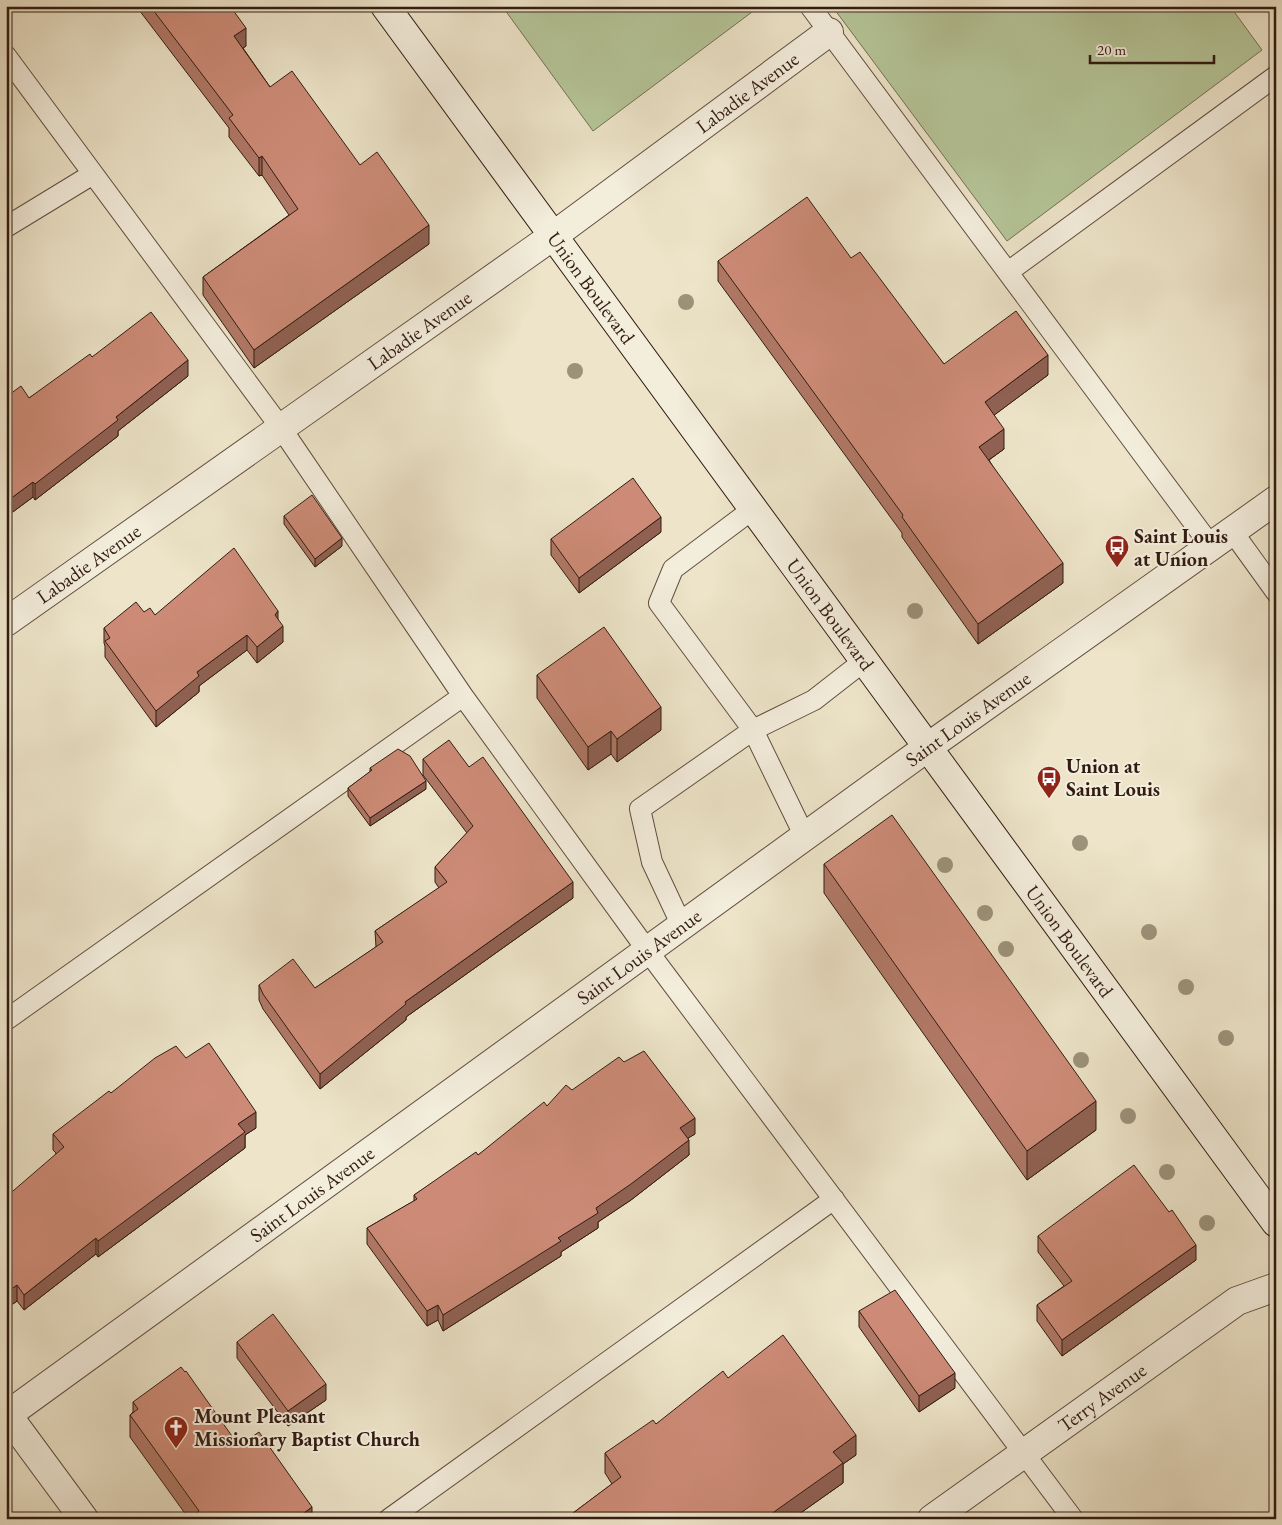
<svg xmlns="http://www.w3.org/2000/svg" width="1282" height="1525" viewBox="0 0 1282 1525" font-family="'EB Garamond',serif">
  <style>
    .green { fill: #b5c598; stroke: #747055 }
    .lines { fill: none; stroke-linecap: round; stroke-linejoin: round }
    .service-casing { stroke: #614e40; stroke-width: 22 }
    .minor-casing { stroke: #614e40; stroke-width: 30 }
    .tertiary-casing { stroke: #614e40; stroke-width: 30 }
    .secondary-casing { stroke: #321c12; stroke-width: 30 }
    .service { stroke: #f3eddc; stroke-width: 20 }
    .minor { stroke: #f3eddc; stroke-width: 28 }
    .tertiary { stroke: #f3eddc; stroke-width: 28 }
    .secondary { stroke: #f3eddc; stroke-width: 28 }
    .tree { fill: #9c927a }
    .wall { fill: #b07866; stroke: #321c12 }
    .shaded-wall { fill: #906153; stroke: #321c12 }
    .building { fill: #cd8b77; stroke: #321c12 }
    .labels { text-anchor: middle; stroke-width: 4; stroke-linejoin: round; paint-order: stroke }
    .street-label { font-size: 20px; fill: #321c12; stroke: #f3eddc }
    .poi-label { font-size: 20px; font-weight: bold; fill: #321c12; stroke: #f3eddc; text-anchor: start }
  </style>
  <rect width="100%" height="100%" fill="#ede4c9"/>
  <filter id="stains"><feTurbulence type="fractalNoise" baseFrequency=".004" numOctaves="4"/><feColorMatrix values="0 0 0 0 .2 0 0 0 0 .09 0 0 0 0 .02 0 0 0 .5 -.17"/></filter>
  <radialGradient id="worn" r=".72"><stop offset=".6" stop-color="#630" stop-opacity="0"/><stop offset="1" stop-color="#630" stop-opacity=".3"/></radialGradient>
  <path class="green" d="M 502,6 L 760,6 L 593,131 Z
    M 832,6 L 1230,6 L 1262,50 L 1007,241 Z"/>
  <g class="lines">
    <defs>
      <path id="service" d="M 810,6 L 1211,546
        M 6,56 L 281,428 L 463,696 L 6,1020
        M 6,227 L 93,174
        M 1008,272 L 1276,76
        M 753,509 L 673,569 L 659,603 L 753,730 L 814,700 L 864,661
        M 1232,531 L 1276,592
        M 463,696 L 647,950 L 1073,1519
        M 682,926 L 652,862 L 640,809 L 753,730 L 805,837
        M 389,1519 L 834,1199"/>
      <g id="minor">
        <path id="s1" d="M 6,622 L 553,236 L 829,32"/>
        <path d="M 6,1413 L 84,1519"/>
        <path id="s2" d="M 932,1519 L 1237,1301 L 1276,1287"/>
      </g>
      <g id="tertiary">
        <path id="s3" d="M 6,1416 L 928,747 L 1276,500"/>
      </g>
      <g id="secondary">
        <path id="s4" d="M 385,6 L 1276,1223"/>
      </g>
    </defs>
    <use href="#service" class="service-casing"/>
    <use href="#minor" class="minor-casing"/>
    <use href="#tertiary" class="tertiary-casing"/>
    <use href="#secondary" class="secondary-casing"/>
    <use href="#service" class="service"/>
    <use href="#minor" class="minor"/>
    <use href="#tertiary" class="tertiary"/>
    <use href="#secondary" class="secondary"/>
  </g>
  <g class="tree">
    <circle cx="686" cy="302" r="8"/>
    <circle cx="575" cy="371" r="8"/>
    <circle cx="915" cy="611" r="8"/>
    <circle cx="1080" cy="843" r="8"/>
    <circle cx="945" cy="865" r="8"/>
    <circle cx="985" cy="913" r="8"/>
    <circle cx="1149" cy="932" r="8"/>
    <circle cx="1006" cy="949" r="8"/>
    <circle cx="1186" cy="987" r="8"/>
    <circle cx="1226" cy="1038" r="8"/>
    <circle cx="1081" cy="1060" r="8"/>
    <circle cx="1128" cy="1116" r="8"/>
    <circle cx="1167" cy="1172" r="8"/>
    <circle cx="1207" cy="1223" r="8"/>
  </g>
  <path class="wall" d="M 136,6 L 230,6 L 246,46 L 243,48 L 270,87 L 360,165 L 429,244 L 254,368 L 203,295 L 203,277 L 289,215 L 262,175 L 259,176 L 229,137 L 229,128 Z
    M 851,258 L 944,364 L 1048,375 L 994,415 L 1004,449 L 989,460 L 1063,583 L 978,644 L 902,537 L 902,533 L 718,281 L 718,261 Z
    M 92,357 L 188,376 L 118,431 L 118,436 L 35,500 L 33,497 L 6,517 L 6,397 L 29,398 Z
    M 284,516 L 342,546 L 315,567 L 284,524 Z
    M 661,532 L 579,593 L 551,555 L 551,539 Z
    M 144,612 L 155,615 L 278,620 L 283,642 L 257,663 L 247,650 L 199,686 L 199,692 L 156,727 L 105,657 L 105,646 L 104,643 L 104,628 Z
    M 537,675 L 661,730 L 617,762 L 611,754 L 588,770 L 537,698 Z
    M 423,759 L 469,767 L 573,898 L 406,1017 L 406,1020 L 320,1089 L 263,1009 L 259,1000 L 259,985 L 315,988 L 376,947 L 375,931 L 439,888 L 435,882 L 435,867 L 467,833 L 423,775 Z
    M 370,768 L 426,789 L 370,826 L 348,796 L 348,788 L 370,772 Z
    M 824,864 L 1096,1130 L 1027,1180 L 824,893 Z
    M 186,1058 L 256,1128 L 245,1135 L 245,1148 L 98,1257 L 96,1254 L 24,1310 L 17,1301 L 6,1309 L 56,1153 L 53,1150 L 53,1134 L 111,1093 Z
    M 572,1090 L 695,1134 L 688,1138 L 689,1155 L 631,1200 L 598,1222 L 598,1228 L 561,1252 L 561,1256 L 443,1331 L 438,1320 L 427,1326 L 367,1244 L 367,1228 L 414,1201 L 414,1195 L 478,1155 L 547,1106 Z
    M 1169,1212 L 1196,1260 L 1062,1356 L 1037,1321 L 1037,1305 L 1064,1286 L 1038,1252 L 1038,1236 Z
    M 859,1311 L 955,1388 L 919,1412 L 859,1327 Z
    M 237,1342 L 326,1400 L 288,1426 L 237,1358 Z
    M 728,1378 L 856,1455 L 843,1464 L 843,1483 L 792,1519 L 565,1519 L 612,1484 L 605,1473 L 605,1453 L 656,1424 Z
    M 133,1402 L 239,1446 L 312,1519 L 189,1519 L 130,1437 L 130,1415 L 133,1412 Z"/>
  <path class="shaded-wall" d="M 246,28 L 246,46 L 234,55 L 234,36 Z
    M 262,156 L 262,175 L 259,176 L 259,158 Z
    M 429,225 L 429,244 L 254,368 L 254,350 Z
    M 1048,355 L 1048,375 L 985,422 L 985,402 Z
    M 188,360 L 188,376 L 118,431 L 118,436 L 35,500 L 35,484 L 116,417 Z
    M 1004,429 L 1004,449 L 979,467 L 979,447 Z
    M 33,482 L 33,497 L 6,517 L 6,502 Z
    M 661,517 L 661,532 L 579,593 L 579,578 Z
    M 342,538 L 342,546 L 315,567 L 315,559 Z
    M 1063,563 L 1063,583 L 978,644 L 978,624 Z
    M 278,611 L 278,626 L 275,615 Z
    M 283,626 L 283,642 L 257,663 L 257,647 Z
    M 247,635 L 247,650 L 199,686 L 199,692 L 156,727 L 156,711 L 197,672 Z
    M 661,707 L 661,730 L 617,762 L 617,739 Z
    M 611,731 L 611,754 L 588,770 L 588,747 Z
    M 426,781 L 426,789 L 370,826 L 370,818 Z
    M 573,882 L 573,898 L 406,1017 L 406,1020 L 320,1089 L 320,1074 L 405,1002 Z
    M 1096,1101 L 1096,1130 L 1027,1180 L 1027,1151 Z
    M 256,1112 L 256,1128 L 245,1135 L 245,1148 L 98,1257 L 98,1241 L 238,1124 Z
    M 695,1118 L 695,1134 L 680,1143 L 680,1128 Z
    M 689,1140 L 689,1155 L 631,1200 L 598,1222 L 598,1228 L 561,1252 L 561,1256 L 443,1331 L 443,1315 L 558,1238 L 596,1208 Z
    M 96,1238 L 96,1254 L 24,1310 L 24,1295 Z
    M 1196,1245 L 1196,1260 L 1062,1356 L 1062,1340 Z
    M 17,1285 L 17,1301 L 6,1309 L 6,1293 Z
    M 438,1305 L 438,1320 L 427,1326 L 427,1311 Z
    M 955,1373 L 955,1388 L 919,1412 L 919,1396 Z
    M 326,1384 L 326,1400 L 288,1426 L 288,1411 Z
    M 856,1435 L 856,1455 L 843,1464 L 843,1483 L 792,1519 L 764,1519 L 833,1452 Z
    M 312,1507 L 312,1519 L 296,1519 Z"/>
  <path class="building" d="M 150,6 L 230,6 L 246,28 L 234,36 L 270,87 L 292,71 L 360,165 L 377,152 L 429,225 L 254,350 L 203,277 L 298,209 L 262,156 L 259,158 L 229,118 L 233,115 Z
    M 807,197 L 851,258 L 860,252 L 944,364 L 1016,311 L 1048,355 L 985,402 L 1004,429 L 979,447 L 1063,563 L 978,624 L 902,517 L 903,515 L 718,261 Z
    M 151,312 L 188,360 L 116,417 L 118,420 L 35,484 L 33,482 L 6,502 L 6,397 L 21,386 L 29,398 L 90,354 L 92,357 Z
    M 633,478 L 661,517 L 579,578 L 551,539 Z
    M 312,495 L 342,538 L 315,559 L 284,516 Z
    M 234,548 L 278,611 L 275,615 L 283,626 L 257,647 L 247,635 L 197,672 L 199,676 L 156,711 L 105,641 L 110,638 L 104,628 L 136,602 L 144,612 L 150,608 L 155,615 Z
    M 604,627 L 661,707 L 617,739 L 611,731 L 588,747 L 537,675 Z
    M 449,740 L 469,767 L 483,757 L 573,882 L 405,1002 L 406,1004 L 320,1074 L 263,994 L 259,985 L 293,959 L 315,988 L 383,942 L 375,931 L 447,882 L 435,867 L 473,826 L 423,759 Z
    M 398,749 L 410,756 L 426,781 L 370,818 L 348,788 L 372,770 L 370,768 Z
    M 892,815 L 1096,1101 L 1027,1151 L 824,864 Z
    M 209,1043 L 256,1112 L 238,1124 L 245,1132 L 98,1241 L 96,1238 L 24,1295 L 17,1285 L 6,1293 L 6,1197 L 64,1147 L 53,1134 L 109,1091 L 111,1093 L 155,1058 L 176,1046 L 186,1058 Z
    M 644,1051 L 695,1118 L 680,1128 L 689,1140 L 631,1184 L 596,1208 L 598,1213 L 558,1238 L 561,1241 L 443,1315 L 438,1305 L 427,1311 L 367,1228 L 417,1199 L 414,1195 L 476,1152 L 478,1155 L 544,1102 L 547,1106 L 566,1085 L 572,1090 L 619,1057 L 624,1062 Z
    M 1134,1165 L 1169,1212 L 1172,1210 L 1196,1245 L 1062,1340 L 1037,1305 L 1072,1281 L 1038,1236 Z
    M 895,1290 L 955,1373 L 919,1396 L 859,1311 Z
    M 273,1314 L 326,1384 L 288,1411 L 237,1342 Z
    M 783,1335 L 856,1435 L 833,1452 L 843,1463 L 764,1519 L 565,1519 L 621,1477 L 605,1453 L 653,1420 L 656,1424 L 723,1371 L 728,1378 Z
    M 181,1367 L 185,1372 L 186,1371 L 239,1446 L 259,1432 L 312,1507 L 296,1519 L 189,1519 L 199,1511 L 130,1415 L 138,1409 L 133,1402 Z
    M 1276,1514 L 1276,1519 L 1271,1519 Z"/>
  <defs>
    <symbol id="bus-pin" viewBox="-11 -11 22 30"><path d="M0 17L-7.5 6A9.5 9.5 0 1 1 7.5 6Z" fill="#8f2418" stroke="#f3eddc"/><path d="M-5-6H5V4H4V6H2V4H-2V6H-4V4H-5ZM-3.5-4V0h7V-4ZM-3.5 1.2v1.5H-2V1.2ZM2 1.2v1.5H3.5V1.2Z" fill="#fff"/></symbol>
    <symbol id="church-pin" viewBox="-11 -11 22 30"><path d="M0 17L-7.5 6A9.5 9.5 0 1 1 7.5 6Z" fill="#8f2418" stroke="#f3eddc"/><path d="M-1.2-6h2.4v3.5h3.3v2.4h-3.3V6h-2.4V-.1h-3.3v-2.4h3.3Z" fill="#fff"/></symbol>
  </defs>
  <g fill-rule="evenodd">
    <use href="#bus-pin" x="1103" y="533" width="28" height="38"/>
    <use href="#bus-pin" x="1035" y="764" width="28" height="38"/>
    <use href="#church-pin" x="162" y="1414" width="28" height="38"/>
  </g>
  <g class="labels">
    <g class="street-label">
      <text dy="7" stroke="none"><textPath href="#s1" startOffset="911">Labadie Avenue</textPath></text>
      <text dy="7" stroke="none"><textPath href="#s4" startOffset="349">Union Boulevard</textPath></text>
      <text dy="7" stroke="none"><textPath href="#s1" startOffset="506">Labadie Avenue</textPath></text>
      <text dy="7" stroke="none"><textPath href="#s1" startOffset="101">Labadie Avenue</textPath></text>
      <text dy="7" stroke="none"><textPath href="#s4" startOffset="754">Union Boulevard</textPath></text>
      <text dy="7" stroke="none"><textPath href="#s3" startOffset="1188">Saint Louis Avenue</textPath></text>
      <text dy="7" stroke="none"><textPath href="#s4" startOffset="1159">Union Boulevard</textPath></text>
      <text dy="7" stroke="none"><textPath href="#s3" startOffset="782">Saint Louis Avenue</textPath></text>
      <text dy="7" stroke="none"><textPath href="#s3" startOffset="378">Saint Louis Avenue</textPath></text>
      <text dy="7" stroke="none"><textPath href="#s2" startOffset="209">Terry Avenue</textPath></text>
    </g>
    <g class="poi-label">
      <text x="1134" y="543">Saint Louis<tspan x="1134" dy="23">at Union</tspan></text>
      <text x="1066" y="773">Union at<tspan x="1066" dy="23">Saint Louis</tspan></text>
      <text x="194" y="1423">Mount Pleasant<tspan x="194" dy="23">Missionary Baptist Church</tspan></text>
    </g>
  </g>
  <rect width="1282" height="1525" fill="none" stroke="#ede4c9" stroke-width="25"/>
  <rect x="8" y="8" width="1267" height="1510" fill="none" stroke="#321c12" stroke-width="2.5"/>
  <rect x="12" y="12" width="1257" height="1500" fill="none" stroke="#321c12"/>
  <path d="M1090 55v8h124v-8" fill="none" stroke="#321c12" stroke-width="2.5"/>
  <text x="1097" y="55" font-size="15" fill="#321c12" stroke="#f3eddc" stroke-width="4" paint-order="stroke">20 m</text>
  <rect width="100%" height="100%" filter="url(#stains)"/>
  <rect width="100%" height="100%" fill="url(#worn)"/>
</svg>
